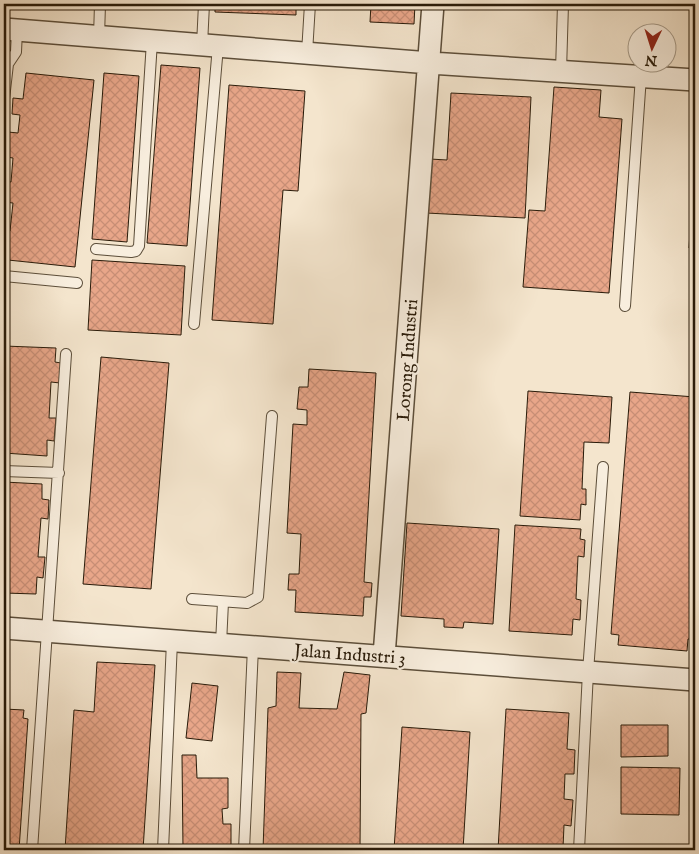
<svg xmlns="http://www.w3.org/2000/svg" width="699" height="854" viewBox="0 0 699 854" font-family="'IM FELL English',serif">
  <style>
    .building { fill: url(#building-cross-hatch); stroke: #291b09 }
    .lines { fill: none; stroke-linecap: round; stroke-linejoin: round }
    .lane-casing { stroke: #5c4e3a; stroke-width: 12 }
    .street-casing { stroke: #5c4e3a; stroke-width: 24 }
    .lane { stroke: #f8eede; stroke-width: 10 }
    .street { stroke: #f8eede; stroke-width: 21 }
    .labels { text-anchor: middle; stroke-width: 4.5; stroke-linejoin: round; paint-order: stroke }
    .street-label { font-size: 18px; fill: #291b09; stroke: #f8eede }
  </style>
  <defs>
    <pattern id="building-cross-hatch" width="8" height="8" patternUnits="userSpaceOnUse" patternTransform="scale(1.25)"><rect width="8" height="8" fill="#e8a689"/><path d="M0 0l8 8M0 8l8-8" fill="none" stroke="#c78e75"/></pattern>
  </defs>
  <rect width="100%" height="100%" fill="#f4e5cd"/>
  <filter id="stains"><feTurbulence type="fractalNoise" baseFrequency=".004" numOctaves="4"/><feColorMatrix values="0 0 0 0 .2 0 0 0 0 .09 0 0 0 0 .02 0 0 0 .5 -.17"/></filter>
  <radialGradient id="worn" r=".72"><stop offset=".6" stop-color="#630" stop-opacity="0"/><stop offset="1" stop-color="#630" stop-opacity=".3"/></radialGradient>
  <path class="building" d="M 215,4 L 296,4 L 296,15 L 215,12 Z
    M 371,4 L 415,4 L 414,24 L 370,22 Z
    M 579,4 L 637,4 L 636,7 Z
    M 161,65 L 200,68 L 187,246 L 147,243 Z
    M 26,73 L 94,80 L 75,267 L 8,260 L 9,249 L 4,248 L 4,231 L 10,231 L 13,203 L 4,202 L 4,181 L 11,182 L 13,158 L 6,157 L 8,132 L 18,133 L 20,115 L 12,114 L 13,98 L 23,99 Z
    M 104,73 L 139,76 L 127,242 L 92,239 Z
    M 229,85 L 305,91 L 298,191 L 283,190 L 273,324 L 212,320 Z
    M 554,87 L 601,90 L 599,117 L 622,119 L 609,293 L 523,287 L 529,210 L 545,211 Z
    M 451,93 L 531,97 L 525,218 L 426,213 L 430,159 L 447,160 Z
    M 694,167 L 695,167 L 695,249 L 689,248 Z
    M 92,260 L 185,266 L 181,335 L 88,330 Z
    M 4,346 L 56,348 L 55,362 L 61,363 L 60,383 L 51,382 L 49,418 L 56,418 L 54,441 L 47,440 L 47,456 L 4,453 Z
    M 101,357 L 169,363 L 151,589 L 83,584 Z
    M 309,369 L 376,373 L 364,582 L 372,583 L 371,597 L 364,597 L 363,616 L 295,612 L 296,590 L 288,590 L 289,574 L 299,574 L 301,534 L 287,533 L 293,424 L 307,425 L 307,410 L 297,409 L 299,387 L 308,387 Z
    M 528,391 L 612,397 L 609,443 L 584,442 L 582,489 L 586,489 L 586,505 L 581,504 L 580,520 L 520,516 Z
    M 630,392 L 695,397 L 695,639 L 688,639 L 687,651 L 618,645 L 619,635 L 611,634 Z
    M 4,482 L 42,484 L 42,499 L 49,500 L 48,519 L 41,518 L 38,557 L 45,557 L 43,578 L 37,577 L 36,594 L 4,593 Z
    M 407,523 L 499,529 L 493,624 L 464,622 L 463,628 L 444,627 L 444,619 L 401,616 Z
    M 515,525 L 581,529 L 580,539 L 585,540 L 584,557 L 578,556 L 576,599 L 581,600 L 580,620 L 573,619 L 572,635 L 509,631 Z
    M 97,662 L 155,665 L 143,850 L 65,850 L 74,710 L 94,712 Z
    M 277,672 L 301,673 L 299,708 L 337,709 L 344,672 L 370,675 L 366,713 L 361,714 L 360,850 L 263,850 L 268,708 L 276,706 Z
    M 192,683 L 218,686 L 212,741 L 186,738 Z
    M 4,709 L 24,710 L 23,718 L 28,719 L 19,850 L 4,850 Z
    M 506,709 L 569,713 L 567,749 L 575,750 L 574,774 L 565,774 L 564,799 L 573,800 L 571,826 L 564,825 L 563,848 L 532,846 L 532,850 L 498,850 Z
    M 621,725 L 668,725 L 668,756 L 621,757 Z
    M 402,727 L 470,732 L 463,850 L 394,850 Z
    M 182,755 L 196,755 L 197,778 L 228,778 L 228,808 L 222,809 L 223,824 L 231,824 L 231,850 L 183,850 Z
    M 621,767 L 680,768 L 679,815 L 621,814 Z"/>
  <g class="lines">
    <defs>
      <path id="lane" d="M 99,37 L 100,4
        M 202,45 L 204,4
        M 307,53 L 310,4
        M 561,71 L 563,4
        M 4,99 L 8,64 L 16,52 L 17,30
        M 96,249 L 131,252 L 136,251 L 139,246 L 152,41
        M 4,276 L 77,283
        M 625,306 L 641,76
        M 194,324 L 218,46
        M 4,471 L 59,473
        M 192,599 L 247,603 L 258,597 L 272,416
        M 221,644 L 223,602
        M 32,850 L 66,354
        M 163,850 L 172,641
        M 244,850 L 253,647
        M 579,850 L 588,672 L 603,467"/>
      <path id="street" d="M 4,29 L 430,63 L 695,80
        M 4,628 L 695,680
        M 384,656 L 433,4"/>
    </defs>
    <use href="#lane" class="lane-casing"/>
    <use href="#street" class="street-casing"/>
    <use href="#lane" class="lane"/>
    <use href="#street" class="street"/>
  </g>
  <g class="labels">
    <g class="street-label">
      <text transform="translate(407 360) rotate(-86)" y="6">Lorong Industri</text>
      <text transform="translate(350 654) rotate(4)" y="6">Jalan Industri 3</text>
    </g>
  </g>
  <rect width="699" height="854" fill="none" stroke="#f4e5cd" stroke-width="20"/>
  <rect x="5" y="5" width="689" height="844" fill="none" stroke="#291b09" stroke-width="2.5"/>
  <rect x="10" y="10" width="679" height="834" fill="none" stroke="#291b09"/>
  <g transform="translate(652 48) rotate(184)"><circle r="24" fill="#f8eede" stroke="#a59a89"/>
  <path d="M0-4L9 19L0 12L-9 19Z" fill="#8f2418"/>
  <text y="-8" font-size="14" font-weight="bold" text-anchor="middle" fill="#291b09">N</text>
  </g>
  <rect width="100%" height="100%" filter="url(#stains)"/>
  <rect width="100%" height="100%" fill="url(#worn)"/>
</svg>
